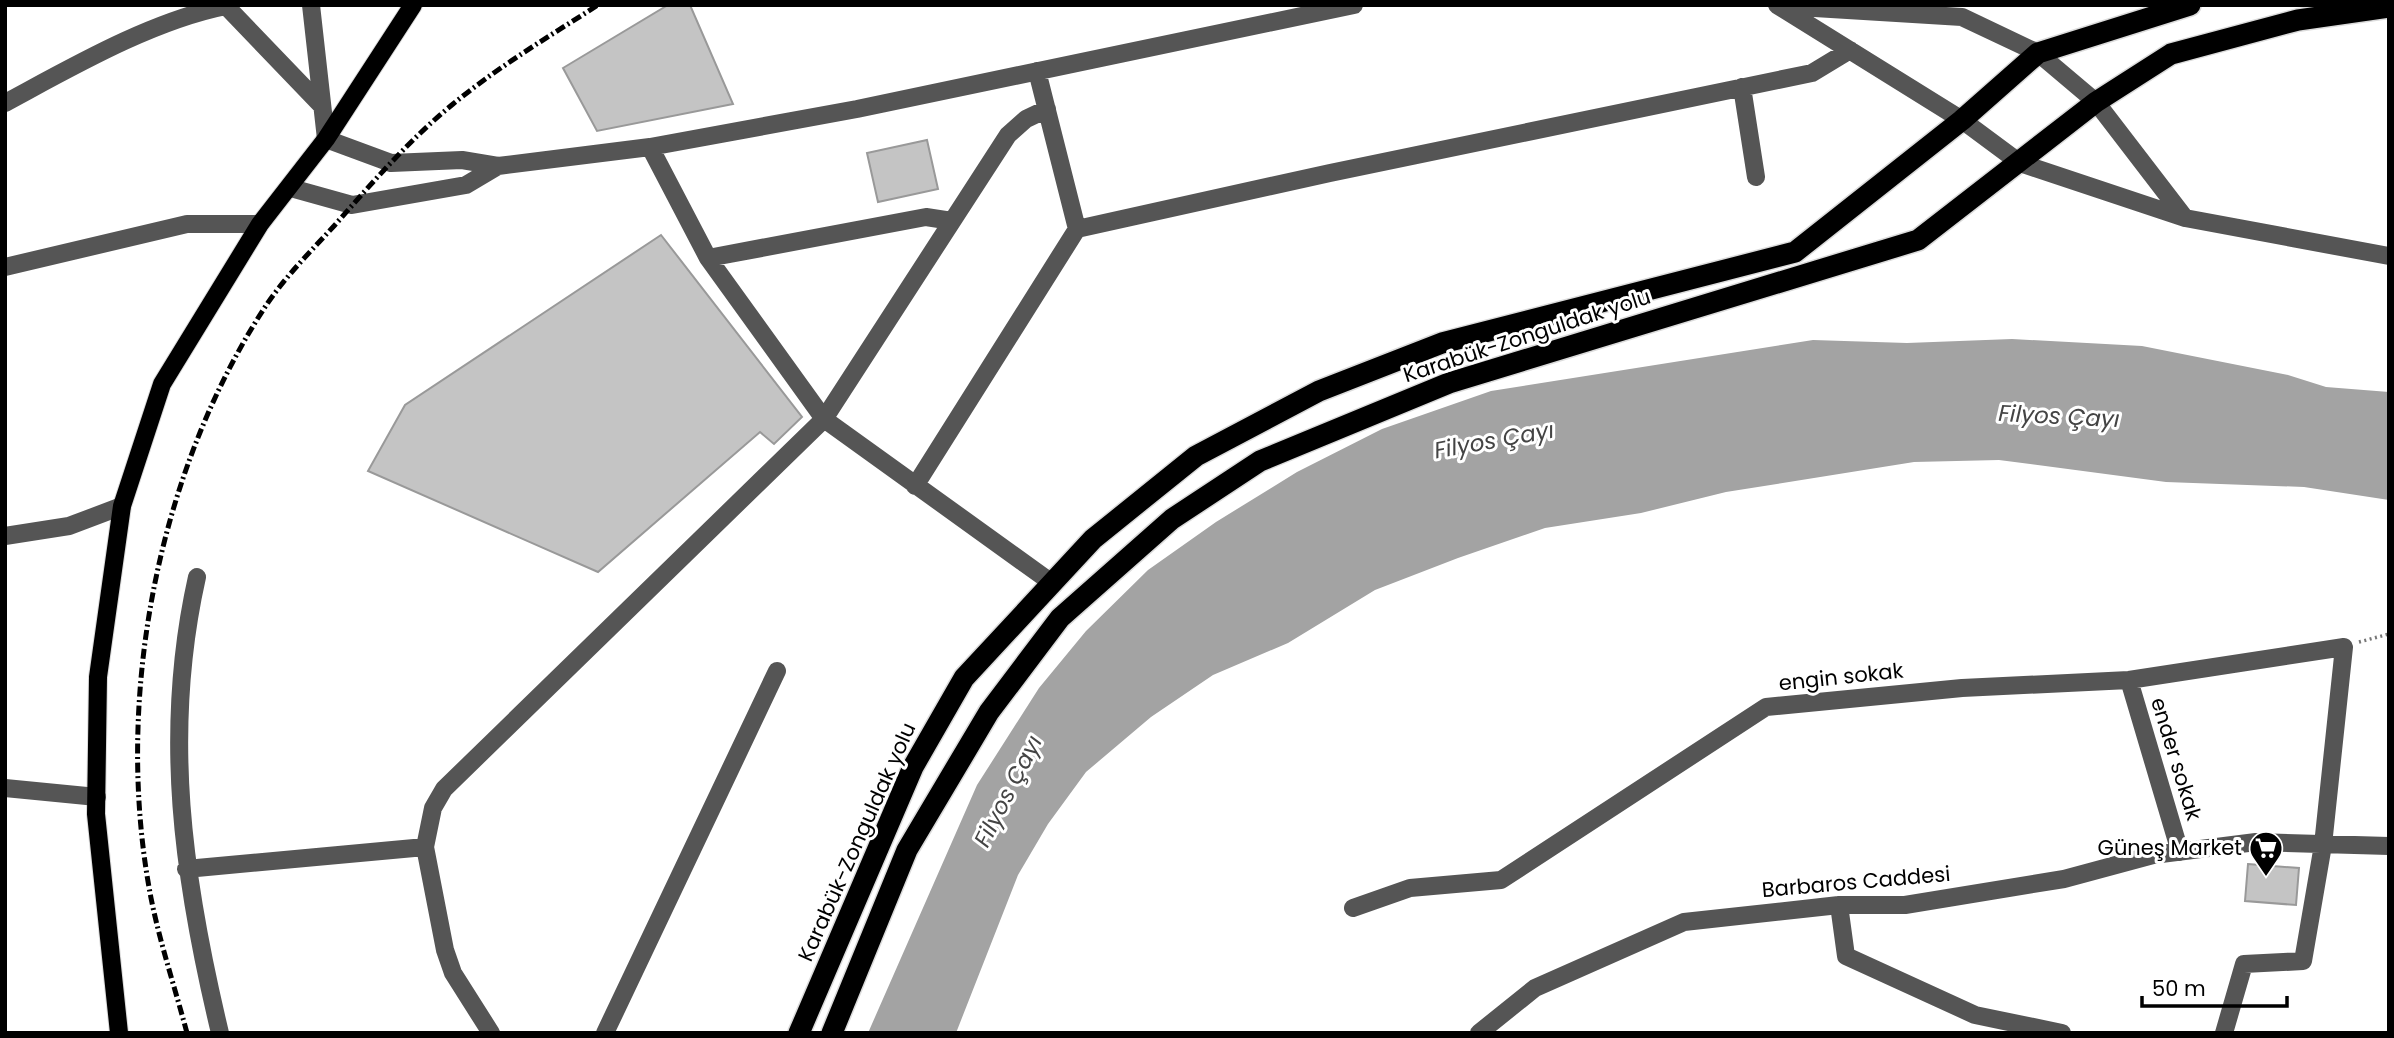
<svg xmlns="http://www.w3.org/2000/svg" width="2394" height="1038" viewBox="0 0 2394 1038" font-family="Poppins,sans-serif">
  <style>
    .water { fill: #a3a3a3 }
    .building { fill: #c4c4c4; stroke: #999; stroke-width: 2 }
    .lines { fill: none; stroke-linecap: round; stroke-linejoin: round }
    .major-casing { stroke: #dbdbdb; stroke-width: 20 }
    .highway-casing { stroke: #dbdbdb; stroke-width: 24 }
    .path { stroke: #777; stroke-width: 3.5; stroke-dasharray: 2 3.5; stroke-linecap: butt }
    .minor { stroke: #555; stroke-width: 18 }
    .major { stroke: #000; stroke-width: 18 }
    .highway { stroke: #000; stroke-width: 21 }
    .rail { stroke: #000; stroke-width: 5; stroke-dasharray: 10 3.5 2 3.5; stroke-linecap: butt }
    .labels { text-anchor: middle; stroke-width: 6; stroke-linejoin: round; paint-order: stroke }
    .street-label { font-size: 21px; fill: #000; stroke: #fff }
    .poi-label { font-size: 21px; fill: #000; stroke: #fff; text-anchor: end }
    .water-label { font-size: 23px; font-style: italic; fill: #444; stroke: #fff }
  </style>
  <rect width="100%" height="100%" fill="#fff"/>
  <path class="water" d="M 2012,339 L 2142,346 L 2288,375 L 2326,387 L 2389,392 L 2389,500 L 2304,487 L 2166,482 L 1999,460 L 1914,462 L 1726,492 L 1641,513 L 1545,528 L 1458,558 L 1375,590 L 1288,643 L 1213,675 L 1151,717 L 1086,772 L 1048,824 L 1018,875 L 956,1033 L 868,1033 L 977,785 L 1039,688 L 1086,631 L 1148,570 L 1216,522 L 1297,472 L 1382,429 L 1491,391 L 1813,340 L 1907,343 Z"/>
  <path class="building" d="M 668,5 L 690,5 L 733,104 L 597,131 L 563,68 Z
    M 927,140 L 938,189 L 878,202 L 867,153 Z
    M 661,235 L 802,417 L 774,444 L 760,432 L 598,572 L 368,471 L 405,405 Z
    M 2248,864 L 2299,868 L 2296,905 L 2245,901 Z"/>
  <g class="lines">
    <defs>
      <path id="major" d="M 119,1033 L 96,814 L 98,677 L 122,506 L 162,384 L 260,224 L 326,139 L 413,5"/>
      <path id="highway" d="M 799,1033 L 913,767 L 964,678 L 1093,539 L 1196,456 L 1319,391 L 1442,343 L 1795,252 L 1962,120 L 2038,53 L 2190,5
        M 832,1033 L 907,850 L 989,712 L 1060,618 L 1172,519 L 1260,461 L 1449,383 L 1918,240 L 2096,102 L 2171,54 L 2298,20 L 2389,7"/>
    </defs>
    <use href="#major" class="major-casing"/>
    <use href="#highway" class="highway-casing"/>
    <path class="path" d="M 2359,642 L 2389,634"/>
    <path class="minor" d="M 311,5 L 326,139 L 391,163 L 462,160 L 498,166 L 650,147 L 857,109 L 1354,5
      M 1777,5 L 1962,120 L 2020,163 L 2185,218 L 2389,256
      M 1782,6 L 1962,17 L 2038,53 L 2096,102 L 2185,218
      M 1742,87 L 1756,177
      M 5,103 C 72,67 151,21 226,6 L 322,106
      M 1047,109 L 1026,119 L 1008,135 L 824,419 L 1052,583
      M 291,188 L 352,205 L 466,185 L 498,166
      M 1077,229 L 1330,173 L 1812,73 L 1850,50
      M 708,258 L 926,217 L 952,221
      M 5,267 L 187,224 L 260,224
      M 915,486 L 1077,229 L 1037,71
      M 5,536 L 69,526 L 122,506
      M 197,577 C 162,733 183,879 220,1033
      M 2129,680 L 2180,852
      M 5,788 L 97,797
      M 186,869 L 425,847
      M 1839,905 L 1846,956 L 1975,1015 L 2062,1033
      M 1353,908 L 1410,888 L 1501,880 L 1766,707 L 1962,688 L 2129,680 L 2344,647 L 2323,845 L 2303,961 L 2244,964 L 2224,1033
      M 491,1033 L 453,973 L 445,950 L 425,847 L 433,808 L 444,789 L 824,419 L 708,258 L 650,147
      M 605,1033 L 777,671
      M 1479,1033 L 1535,988 L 1684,922 L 1839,905 L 1905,905 L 2064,879 L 2153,855 L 2256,842 L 2389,846"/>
    <use href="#major" class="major"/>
    <use href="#highway" class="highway"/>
    <path class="rail" d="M 187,1033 C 175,988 160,943 151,898 C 113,702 157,471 267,304 C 286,276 311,251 334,226 C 371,184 409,140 453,104 C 498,67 548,37 598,5"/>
  </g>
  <defs>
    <symbol id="supermarket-pin" viewBox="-11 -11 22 30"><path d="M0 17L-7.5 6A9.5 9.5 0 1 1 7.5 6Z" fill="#000" stroke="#fff"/><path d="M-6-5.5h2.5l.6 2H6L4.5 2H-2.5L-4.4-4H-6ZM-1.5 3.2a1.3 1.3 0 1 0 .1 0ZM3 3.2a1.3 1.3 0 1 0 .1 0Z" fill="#fff"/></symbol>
  </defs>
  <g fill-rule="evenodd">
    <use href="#supermarket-pin" x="2247" y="829" width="38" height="52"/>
  </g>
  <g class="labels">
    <g class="street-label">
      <text transform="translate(1527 336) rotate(-18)" y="7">Karabük-Zonguldak yolu</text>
      <text transform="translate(1841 677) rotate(-6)" y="7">engin sokak</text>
      <text transform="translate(2176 759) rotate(73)" y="7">ender sokak</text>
      <text transform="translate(857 842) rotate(-66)" y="7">Karabük-Zonguldak yolu</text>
      <text transform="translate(1856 882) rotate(-5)" y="7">Barbaros Caddesi</text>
    </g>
    <g class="poi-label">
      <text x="2242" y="855">Güneş Market</text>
    </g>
    <g class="water-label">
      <text transform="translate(2059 416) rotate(3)" y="8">Filyos Çayı</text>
      <text transform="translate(1494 440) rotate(-10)" y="8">Filyos Çayı</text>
      <text transform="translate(1008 791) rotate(-63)" y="8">Filyos Çayı</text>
    </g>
  </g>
  <rect width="2394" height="1038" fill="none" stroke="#000000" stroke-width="14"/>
  <path d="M2142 996v10h145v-10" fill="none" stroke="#000000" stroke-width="3.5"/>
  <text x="2152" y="996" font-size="21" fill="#000000" stroke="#ffffff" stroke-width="5" paint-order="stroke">50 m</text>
</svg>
